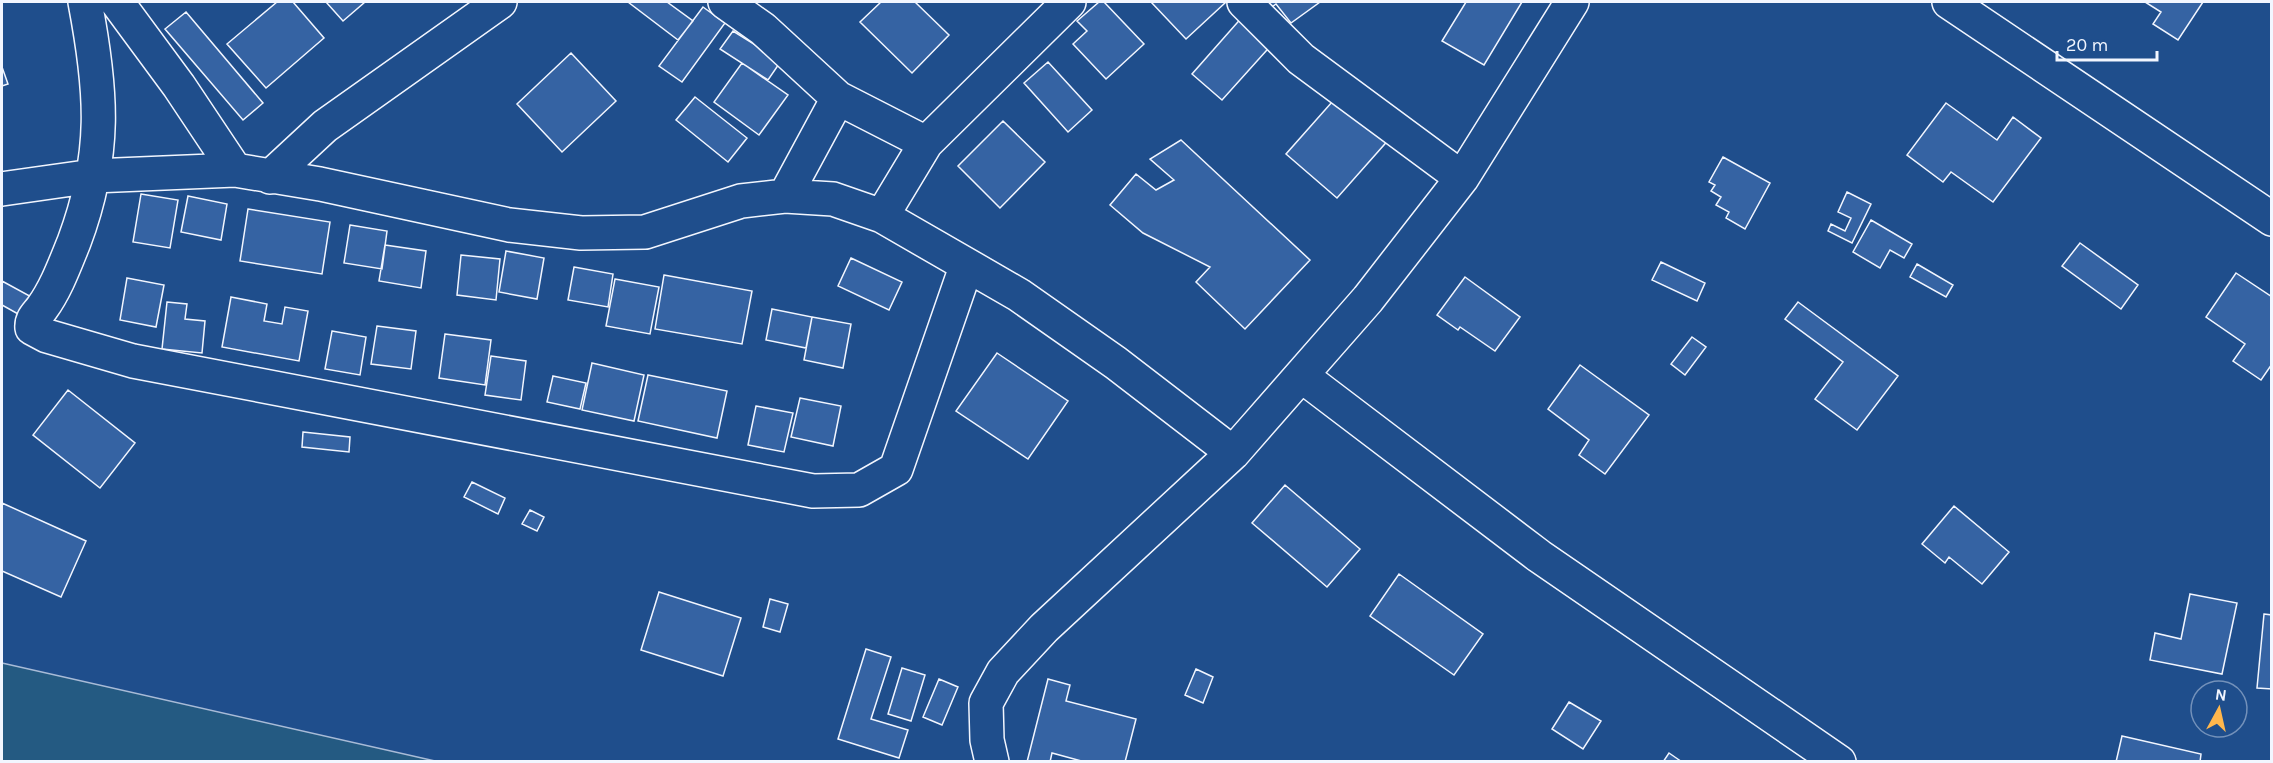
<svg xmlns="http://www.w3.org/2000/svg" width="2273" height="763" viewBox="0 0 2273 763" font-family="Karla,sans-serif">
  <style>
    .green { fill: #245a82; stroke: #a8bbd7; stroke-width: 1.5 }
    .building { fill: #3563a3; stroke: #f2f6ff; stroke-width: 1.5 }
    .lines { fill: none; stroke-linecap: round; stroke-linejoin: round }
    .minor-casing { stroke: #f2f6ff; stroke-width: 36 }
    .minor { stroke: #1f4e8c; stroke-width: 33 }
  </style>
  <rect width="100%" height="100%" fill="#1f4e8c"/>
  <path class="green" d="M 2,663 L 435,761 L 2,761 Z"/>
  <path class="building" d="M 277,2 L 293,2 L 324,38 L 266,88 L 227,44 Z
    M 326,2 L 365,2 L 343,21 Z
    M 628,2 L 667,2 L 693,21 L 678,40 Z
    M 881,2 L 915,2 L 949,35 L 912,73 L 860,22 Z
    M 1099,2 L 1104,2 L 1144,44 L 1106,79 L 1073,44 L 1087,31 L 1077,21 Z
    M 1151,2 L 1226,2 L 1186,39 Z
    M 1250,2 L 1320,2 L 1291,23 L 1276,4 L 1261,15 Z
    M 1466,2 L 1522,2 L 1484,65 L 1442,41 Z
    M 2145,2 L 2203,2 L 2178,40 L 2153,24 L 2161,12 Z
    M 703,7 L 725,23 L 682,82 L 659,66 Z
    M 186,12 L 263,103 L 243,120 L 165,29 Z
    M 1244,15 L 1275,41 L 1222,100 L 1192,74 Z
    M 733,31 L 781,61 L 768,80 L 720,49 Z
    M 571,53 L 616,101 L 562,152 L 517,104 Z
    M 1048,62 L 1092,110 L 1068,132 L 1024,83 Z
    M 742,63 L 788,95 L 759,135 L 714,102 Z
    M 2,67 L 8,84 L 2,86 Z
    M 1340,93 L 1391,137 L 1337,198 L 1286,154 Z
    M 695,97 L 747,138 L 728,162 L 676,120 Z
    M 1946,103 L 1997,140 L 2013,117 L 2041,138 L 1993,202 L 1951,172 L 1943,182 L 1907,155 Z
    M 1003,121 L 1045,162 L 1000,208 L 958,166 Z
    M 1181,140 L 1310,260 L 1245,329 L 1196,282 L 1210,267 L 1143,233 L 1110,205 L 1136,174 L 1156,190 L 1174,180 L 1150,159 Z
    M 1723,157 L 1770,183 L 1745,229 L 1726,218 L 1729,212 L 1716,205 L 1721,197 L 1711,191 L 1715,185 L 1709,182 Z
    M 1847,192 L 1871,204 L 1852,243 L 1828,231 L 1831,224 L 1845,231 L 1851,218 L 1838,212 Z
    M 141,194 L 178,200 L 170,248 L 133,242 Z
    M 188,196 L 227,204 L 221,240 L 181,232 Z
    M 248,209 L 330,222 L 322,274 L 240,261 Z
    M 1871,220 L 1912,244 L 1904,258 L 1890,250 L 1880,268 L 1853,252 Z
    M 350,225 L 387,231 L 382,269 L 344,263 Z
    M 2080,243 L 2138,285 L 2121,309 L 2062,266 Z
    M 385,245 L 426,251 L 421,288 L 379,281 Z
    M 506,251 L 544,258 L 537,299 L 499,292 Z
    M 461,255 L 500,259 L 496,300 L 457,295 Z
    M 851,258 L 902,282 L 889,310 L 838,286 Z
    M 1661,262 L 1705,283 L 1697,301 L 1652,280 Z
    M 1917,264 L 1953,285 L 1946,297 L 1910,277 Z
    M 574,267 L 613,274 L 608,307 L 568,300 Z
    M 2236,273 L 2272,297 L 2272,364 L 2261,380 L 2233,361 L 2245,344 L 2206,317 Z
    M 664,275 L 752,291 L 742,344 L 655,329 Z
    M 1465,277 L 1520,317 L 1495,351 L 1460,327 L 1458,330 L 1437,315 Z
    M 127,278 L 164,285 L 156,327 L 120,320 Z
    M 615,279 L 659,287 L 650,334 L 606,326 Z
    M 2,281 L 37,300 L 27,319 L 2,305 Z
    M 231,297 L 267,304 L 264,321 L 282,324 L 285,307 L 308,311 L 299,361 L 222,347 Z
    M 167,302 L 187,304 L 185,319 L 205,321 L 202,353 L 162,349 Z
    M 1798,302 L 1898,376 L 1857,430 L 1815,399 L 1843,362 L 1785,319 Z
    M 772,309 L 812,317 L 806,348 L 766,340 Z
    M 812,317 L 851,324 L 843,368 L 804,360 Z
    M 377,326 L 416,331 L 411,369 L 371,364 Z
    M 332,331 L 366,337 L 360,375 L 325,369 Z
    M 445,334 L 491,340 L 485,385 L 439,378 Z
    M 1692,337 L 1706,347 L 1685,375 L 1671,364 Z
    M 997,353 L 1068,401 L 1028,459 L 956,411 Z
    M 491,356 L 526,361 L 521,400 L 485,395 Z
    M 592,363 L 644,375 L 634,421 L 582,410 Z
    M 1580,365 L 1649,415 L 1605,474 L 1579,455 L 1589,440 L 1548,409 Z
    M 648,375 L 727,391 L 717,438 L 638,421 Z
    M 553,376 L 586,383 L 580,409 L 547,402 Z
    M 68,390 L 135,443 L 100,488 L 33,435 Z
    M 800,398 L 841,406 L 833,446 L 791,437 Z
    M 756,406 L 793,413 L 784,452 L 748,445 Z
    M 303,432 L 350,437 L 349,452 L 302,447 Z
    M 472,482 L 505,498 L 498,514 L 464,497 Z
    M 1285,485 L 1360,549 L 1327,587 L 1252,523 Z
    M 2,503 L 86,541 L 61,597 L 2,571 Z
    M 1954,506 L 2009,552 L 1982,584 L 1949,557 L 1945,563 L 1922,544 Z
    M 530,510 L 544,517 L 537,531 L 522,524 Z
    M 1399,574 L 1483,634 L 1454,675 L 1370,616 Z
    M 659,592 L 741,618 L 723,676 L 641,650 Z
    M 2190,594 L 2237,603 L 2222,674 L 2150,660 L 2155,633 L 2181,639 Z
    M 770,599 L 788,604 L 780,632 L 763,627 Z
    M 2264,614 L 2272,615 L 2272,689 L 2257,688 Z
    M 866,649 L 891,657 L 871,719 L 908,730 L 899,758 L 838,739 Z
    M 902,668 L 925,675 L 911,721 L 888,714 Z
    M 1196,669 L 1213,677 L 1203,703 L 1185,695 Z
    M 939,679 L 958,687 L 942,725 L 923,717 Z
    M 1048,679 L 1070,685 L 1066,701 L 1136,719 L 1125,762 L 1085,762 L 1052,753 L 1050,762 L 1027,762 Z
    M 1569,702 L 1601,721 L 1583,749 L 1552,729 Z
    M 2122,736 L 2201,754 L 2200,762 L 2116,762 Z
    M 1669,753 L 1682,762 L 1663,762 Z"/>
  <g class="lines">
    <defs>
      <path id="minor" d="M 85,2 C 102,91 107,154 74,242 C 65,264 56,289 42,308 C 37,315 31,319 32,328 L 47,336 L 133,361 L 813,491 L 859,490 L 896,469 L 966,267
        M 117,2 L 179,86 L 235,170
        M 725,2 L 763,29 L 838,98 L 926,143
        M 1244,2 L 1301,59 L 1462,178
        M 1949,2 L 2272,219
        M 270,177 L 325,126 L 500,2
        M 2,189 L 93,176 L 235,170 L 320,184 L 509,225 L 581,233 L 645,232 L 741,201 L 785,196 L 833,199 L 882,216 L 1019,295 L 1116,363 L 1233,453
        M 785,196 L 838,98
        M 882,216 L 926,143 L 1069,2
        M 1302,376 L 1539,556 L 1839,762
        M 992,762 L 987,740 L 986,703 L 1003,672 L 1044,628 L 1233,453 L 1368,299 L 1462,178 L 1572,2"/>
    </defs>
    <use href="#minor" class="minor-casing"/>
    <use href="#minor" class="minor"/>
  </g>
  <rect width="2273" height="763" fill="none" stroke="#f2f6ff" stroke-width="6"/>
  <g transform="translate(2219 709) rotate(8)"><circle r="28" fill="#1f4e8c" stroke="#7391ba" stroke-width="1.5"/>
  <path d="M0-4.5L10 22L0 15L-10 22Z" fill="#ffb74d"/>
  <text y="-9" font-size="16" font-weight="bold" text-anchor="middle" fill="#f2f6ff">N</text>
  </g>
  <path d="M2057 51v9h100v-9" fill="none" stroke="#f2f6ff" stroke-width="3"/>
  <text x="2066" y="51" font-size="18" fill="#f2f6ff" stroke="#1f4e8c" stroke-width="4.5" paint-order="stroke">20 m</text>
</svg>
